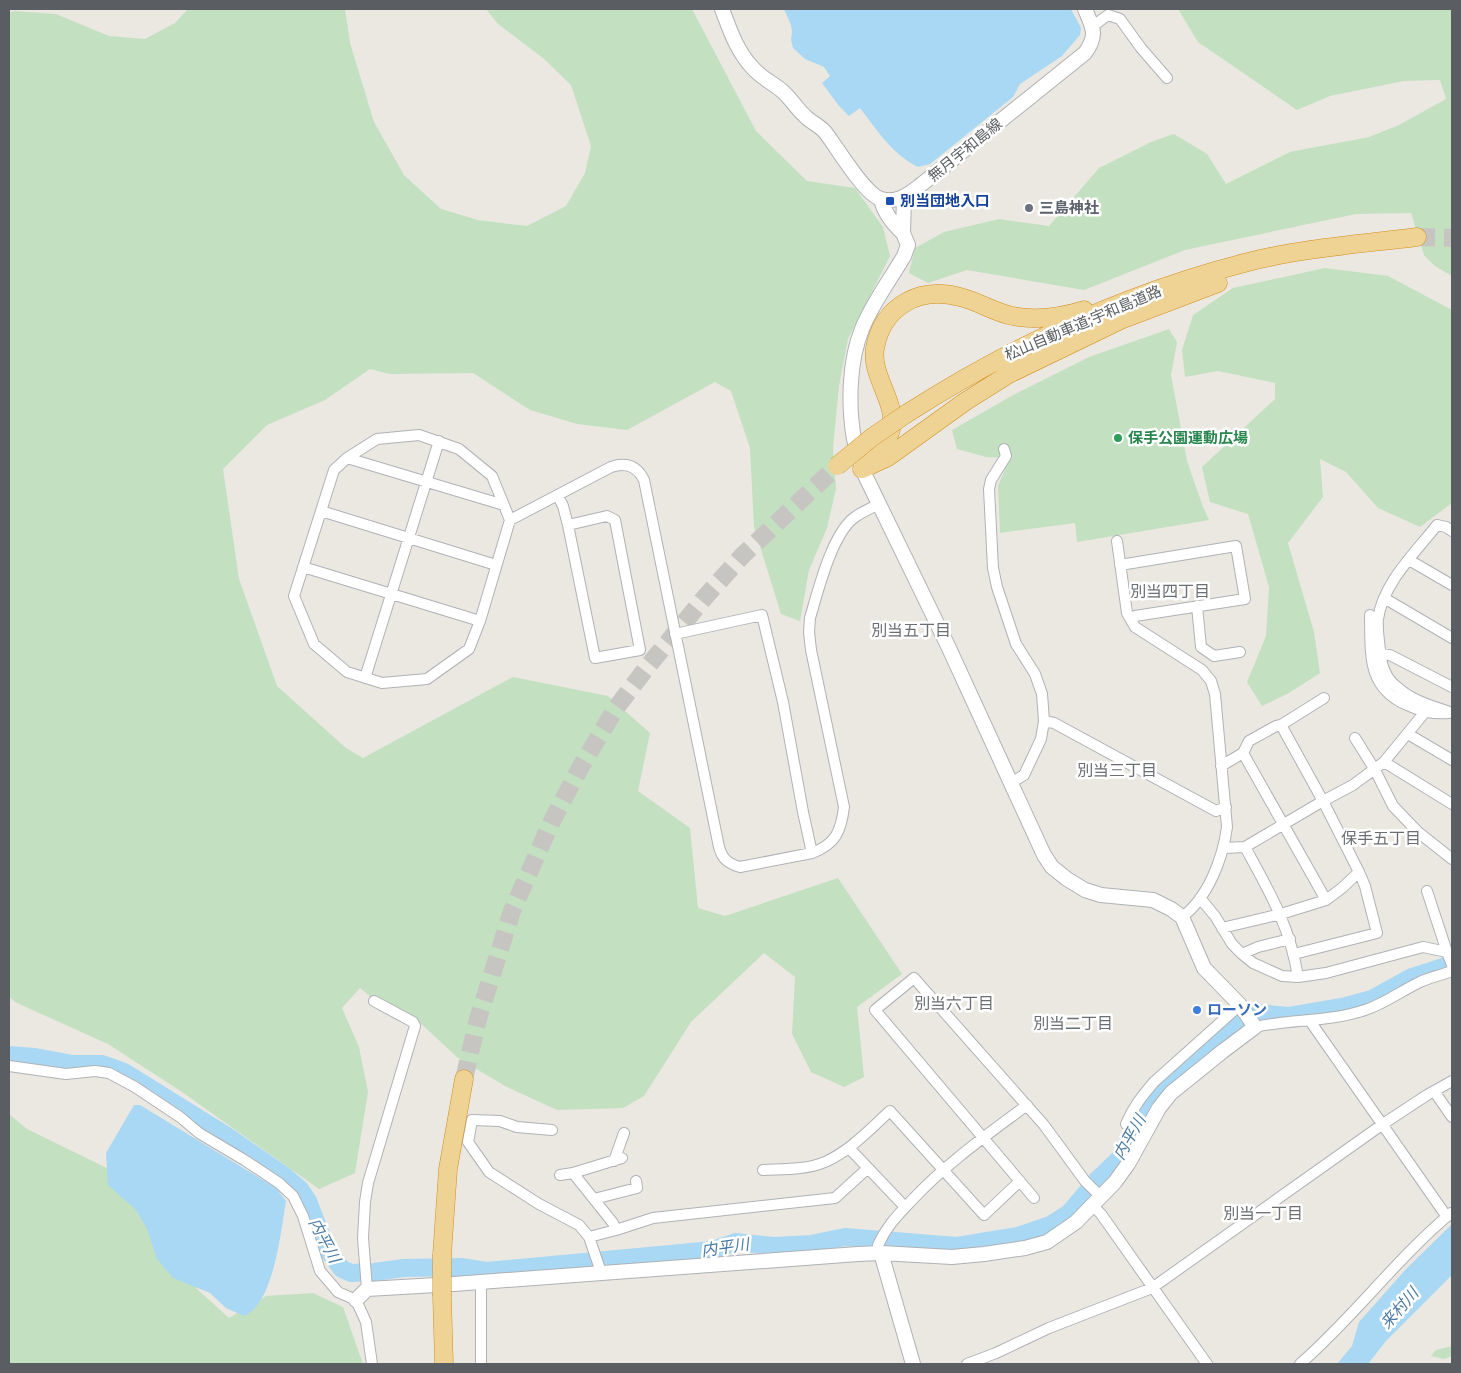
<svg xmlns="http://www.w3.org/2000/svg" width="1461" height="1373" viewBox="0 0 1461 1373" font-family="Commissioner,'Noto Sans JP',sans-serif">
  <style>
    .green { fill: #c3e0c1 }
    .water { fill: #a9d8f4 }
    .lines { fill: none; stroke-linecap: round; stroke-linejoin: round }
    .river { stroke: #a9d8f4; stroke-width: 18 }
    .highway-tunnel { stroke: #c7c5c2; stroke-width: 18; stroke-dasharray: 18 9; stroke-linecap: butt }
    .street-casing { stroke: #afb2b6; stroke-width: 12 }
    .secondary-casing { stroke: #aeb1b5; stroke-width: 16 }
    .highway-casing { stroke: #d18e1c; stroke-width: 19 }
    .street { stroke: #fff; stroke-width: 10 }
    .secondary { stroke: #fff; stroke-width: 14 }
    .highway { stroke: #efd395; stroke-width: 18 }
    .highway-bridge-casing { stroke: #d18e1c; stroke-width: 19; stroke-linecap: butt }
    .highway-bridge { stroke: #efd395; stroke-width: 18 }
    .transit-dot { fill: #1a4fb4; stroke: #fff; stroke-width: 2 }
    .worship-dot { fill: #6b7280; stroke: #fff; stroke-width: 2 }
    .leisure-dot { fill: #2e9e5b; stroke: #fff; stroke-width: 2 }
    .shop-dot { fill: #3f7fe0; stroke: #fff; stroke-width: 2 }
    .labels { text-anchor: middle; stroke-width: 5; stroke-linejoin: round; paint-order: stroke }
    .street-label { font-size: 15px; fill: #5a5d61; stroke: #fff }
    .transit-label { font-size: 15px; font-weight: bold; fill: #164399; stroke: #fff; text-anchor: start }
    .worship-label { font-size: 15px; font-weight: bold; fill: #5b616d; stroke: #fff; text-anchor: start }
    .leisure-label { font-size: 15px; font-weight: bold; fill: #27864d; stroke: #fff; text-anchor: start }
    .shop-label { font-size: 15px; font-weight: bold; fill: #366cbe; stroke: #fff; text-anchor: start }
    .neighbourhood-label { font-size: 16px; fill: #6b6f73; stroke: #fff }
    .water-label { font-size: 16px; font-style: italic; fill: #4a7aa3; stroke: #fff }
  </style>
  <rect width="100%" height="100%" fill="#ebe8e2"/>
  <path class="green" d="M 188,9 L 345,9 L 350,43 L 374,122 L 404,175 L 441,209 L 478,220 L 527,226 L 566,206 L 585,173 L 591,146 L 571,85 L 543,58 L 498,24 L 486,9 L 692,9 L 756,131 L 807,181 L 855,188 L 883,227 L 890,256 L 848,339 L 839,386 L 833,448 L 836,489 L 827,528 L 809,570 L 800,621 L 781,614 L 754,527 L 750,448 L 731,391 L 715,382 L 627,430 L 577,424 L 530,410 L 473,373 L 390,374 L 370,369 L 325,400 L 267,425 L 223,469 L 239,579 L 277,686 L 346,748 L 363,758 L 513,677 L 608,696 L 650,733 L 638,791 L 690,828 L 698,908 L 725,916 L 838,878 L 902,974 L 857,1007 L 864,1077 L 844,1087 L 811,1072 L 792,1034 L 795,977 L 764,953 L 691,1022 L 644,1096 L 623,1108 L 557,1110 L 505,1086 L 458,1058 L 417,1020 L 377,1002 L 360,988 L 342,1008 L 359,1047 L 368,1092 L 355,1173 L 319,1189 L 182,1092 L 108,1044 L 17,1003 L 9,997 L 9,13 L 14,11 L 56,14 L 109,36 L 145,39 L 175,23 Z
    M 1178,9 L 1452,9 L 1452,276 L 1435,266 L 1424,255 L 1411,213 L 1356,214 L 1185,250 L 1084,290 L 967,270 L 928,283 L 909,273 L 915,248 L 944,232 L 999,219 L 1049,226 L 1099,168 L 1151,142 L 1174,134 L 1207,154 L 1226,184 L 1290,152 L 1369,137 L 1399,125 L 1446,99 L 1440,80 L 1404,81 L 1330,96 L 1297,110 L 1198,42 Z
    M 1325,268 L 1388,276 L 1452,310 L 1452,503 L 1420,527 L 1378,508 L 1346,472 L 1320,459 L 1323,497 L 1288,543 L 1314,632 L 1320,673 L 1289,693 L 1262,706 L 1247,682 L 1266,636 L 1269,587 L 1248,514 L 1210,502 L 1202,467 L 1275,399 L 1275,383 L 1218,371 L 1185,377 L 1182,350 L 1193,315 L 1233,288 Z
    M 1169,329 L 1177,342 L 1171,375 L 1187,461 L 1203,507 L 1209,520 L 1077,542 L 1075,523 L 1000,533 L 998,486 L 1010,458 L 986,457 L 957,449 L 952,430 L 1015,394 L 1089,357 Z
    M 9,1114 L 27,1129 L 115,1172 L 196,1288 L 229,1318 L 266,1296 L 313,1293 L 343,1307 L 363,1364 L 9,1364 Z
    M 1452,1346 L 1452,1356 L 1444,1359 L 1431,1356 L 1436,1350 Z"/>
  <path class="water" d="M 784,9 L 1071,9 L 1081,28 L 1080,35 L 1062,56 L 1020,84 L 1013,97 L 930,164 L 918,167 C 892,154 877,130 860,108 L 849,116 L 839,106 L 822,83 L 830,76 L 824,67 L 805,59 L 793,48 L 791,40 L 792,32 L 791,25 Z
    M 134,1105 L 140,1105 L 276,1188 L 286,1201 C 281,1230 274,1304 244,1316 L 226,1308 L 210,1293 L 173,1278 L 157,1259 L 147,1229 L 136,1210 L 108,1185 L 106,1153 Z
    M 1452,1224 L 1452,1275 L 1386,1341 L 1368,1364 L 1337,1364 L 1352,1346 L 1359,1322 L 1406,1269 Z"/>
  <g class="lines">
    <path class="river" d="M 9,1055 L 35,1057 L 73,1064 L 102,1064 L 124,1072 L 227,1136 L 286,1177 L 300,1189 L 308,1201 L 326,1248 L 342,1269 L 351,1273 L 374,1272 L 404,1268 L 461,1267 L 486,1271 L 713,1250 L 736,1242 L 774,1246 L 811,1244 L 845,1237 L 957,1246 L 1018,1236 L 1050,1225 L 1069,1213 L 1097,1180 L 1119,1159 L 1145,1108 L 1163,1086 L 1231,1029 L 1258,1013 L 1288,1016 L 1346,1006 L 1372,999 L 1412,977 L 1452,964"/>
    <path class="highway-tunnel" d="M 1417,237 L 1452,238
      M 464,1079 L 478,1019 L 512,911 L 551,823 L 580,768 L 616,708 L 648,666 L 706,596 L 743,555 L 837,466"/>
    <defs>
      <path id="street" d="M 1093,26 L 1108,15 L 1120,19 L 1141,48 L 1167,78
        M 419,435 L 459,449 L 492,476 L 510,520 L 480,621 L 469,649 L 427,679 L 382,683 L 347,672 L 314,644 L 294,596 L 334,470 L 347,458 L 377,439 Z
        M 1004,449 L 1006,456 L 991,480 L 989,489 L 993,568 L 997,587 L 1016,644 L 1035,674 L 1042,694 L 1044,721 L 1041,739 L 1024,775 L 1011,783
        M 347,458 L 504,505
        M 558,496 L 563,506 L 568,525 L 595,658 L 640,650 L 615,520 L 607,516 L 568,525
        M 321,511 L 496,565
        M 510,520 L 611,467 C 626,462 637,466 644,480 L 719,847 C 722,859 729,864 740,867 L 812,853 C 836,844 841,831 844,807 L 811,650 L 809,632 L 810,618 C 818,591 832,533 855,517 C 862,512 871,508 879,504
        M 1452,531 L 1446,527 L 1437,525 C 1415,553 1383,583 1378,619 C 1377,629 1379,640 1380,650 C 1381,664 1385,678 1397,687 C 1412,701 1433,706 1452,713
        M 1117,541 L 1127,613 L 1135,627 L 1202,670 L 1211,681 L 1215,694 L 1227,827 C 1223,858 1208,898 1182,917
        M 1409,560 L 1452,585
        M 1120,565 L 1236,546 L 1245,599 L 1135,616 L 1131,620
        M 303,567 L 480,621
        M 1384,598 L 1452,638
        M 1197,606 L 1201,647 L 1214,656 L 1240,652
        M 1370,615 C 1371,653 1366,687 1407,705 C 1423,712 1431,714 1449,713
        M 675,634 L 762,615 L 783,702 L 803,812 L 812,853
        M 1380,654 L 1390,655 L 1452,687
        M 365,678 L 439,441
        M 1044,721 L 1054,723 L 1216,811 L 1226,807
        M 1281,725 L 1323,801 L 1353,785 L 1384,762 L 1425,712
        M 1408,734 L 1452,760
        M 1355,738 L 1375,770 L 1393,806 L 1418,832 L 1452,859
        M 1384,762 L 1452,804
        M 1221,766 L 1243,753 L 1249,741 L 1276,726 L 1281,725 L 1324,698
        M 1245,847 C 1269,891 1290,926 1298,977
        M 1224,848 L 1245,847 L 1323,801 L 1359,872 L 1342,888 L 1326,900
        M 1427,891 L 1447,952
        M 1200,898 L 1215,916 L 1232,944 L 1242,954 L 1253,963 L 1282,976 L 1298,977 L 1326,973 L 1423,947 L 1447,952 L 1452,965
        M 1222,928 L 1281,914 L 1326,900 L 1243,753
        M 1242,954 L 1258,947 L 1290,939
        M 1294,954 L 1377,933 L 1365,886 L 1359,872
        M 1310,1021 L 1447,1217
        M 1255,1027 C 1291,1019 1330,1022 1365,1010 C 1384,1004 1401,991 1420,982 C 1430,977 1442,975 1452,971
        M 9,1066 L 66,1074 L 95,1071 L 109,1073 L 135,1087 L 180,1117 L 199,1133 L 246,1161 L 279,1183 L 293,1196 L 303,1216 L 320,1271 L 338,1292 L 356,1300 L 366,1322 L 372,1364
        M 1434,1091 L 1452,1117
        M 1126,1124 C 1133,1107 1143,1095 1154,1082 L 1240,1005
        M 552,1130 L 517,1127 L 500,1121 L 472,1120 L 468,1142 L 489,1172 L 539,1204 L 579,1225 L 589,1237
        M 849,1148 L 905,1207
        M 614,1161 L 624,1133
        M 763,1170 C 783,1169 806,1170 825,1162 C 850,1151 870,1129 890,1111 L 984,1215 L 1020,1181
        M 573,1173 L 613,1223 L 616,1230 L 653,1218 L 835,1198 L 868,1168
        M 560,1175 L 573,1173 L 622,1158
        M 1034,1198 L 875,1010 L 914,978 L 1044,1125 L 1085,1181 L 1101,1197
        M 594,1199 L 637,1188 L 636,1181
        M 1092,1205 L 1101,1214 L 1207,1364
        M 881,1253 L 878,1245 C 888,1224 898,1215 913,1199 C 947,1163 987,1135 1027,1105
        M 601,1272 L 589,1237 L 616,1230
        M 367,1289 L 363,1238 L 365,1202 L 368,1183 L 415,1026 L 413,1022 L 374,1001
        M 481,1364 L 481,1282
        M 967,1364 L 996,1353 L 1049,1328 L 1152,1288 L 1383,1124 L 1427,1095 L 1452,1081
        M 1300,1364 C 1354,1317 1396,1259 1451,1213"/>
      <path id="secondary" d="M 722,9 C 730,30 736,49 751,66 C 760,77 771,82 781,90 C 790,97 796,108 804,115 C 810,122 819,125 825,132 C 837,147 864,194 881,199 C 898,204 910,193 922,184 L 1085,53 C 1098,35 1093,28 1085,9
        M 881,199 C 884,213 892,223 903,233 L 904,197
        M 881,1253 L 913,1364
        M 356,1300 L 367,1289 L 454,1284 L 858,1254 L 881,1253 L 952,1257 L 984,1254 L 1025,1248 L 1047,1242 L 1076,1222 L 1115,1182 L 1128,1164 L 1159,1108 L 1171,1093 L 1223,1051 L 1255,1027 L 1240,1005 L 1204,968 L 1182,917 L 1171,909 L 1153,900 L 1101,895 L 1085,890 L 1067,879 L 1052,867 L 1044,855 L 948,646 L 862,469 C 859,459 856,449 854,439 C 848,405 849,361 862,329 C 872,304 890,280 904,256 L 908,245 L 903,233"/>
      <path id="highway" d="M 906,414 C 1012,346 1126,293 1248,262 C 1303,248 1361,244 1417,237
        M 866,465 C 873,456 885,446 889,435 C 902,406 870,379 875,348 C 883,306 919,286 960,297 C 978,301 995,313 1013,316 C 1037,321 1061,317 1084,310
        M 862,469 L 888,457 L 966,401 L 1009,374 L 1123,319 L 1218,283
        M 442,1255 L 448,1169 L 464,1079
        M 442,1296 L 444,1364"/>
    </defs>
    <use href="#street" class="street-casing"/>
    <use href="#secondary" class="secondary-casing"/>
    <use href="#highway" class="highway-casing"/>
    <use href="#street" class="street"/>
    <use href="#secondary" class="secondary"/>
    <use href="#highway" class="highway"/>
    <defs>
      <path id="highway-bridge" d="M 837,466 L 871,438 L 906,414
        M 442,1296 L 442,1255"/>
    </defs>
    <use href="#highway-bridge" class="highway-bridge-casing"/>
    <use href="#highway-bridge" class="highway-bridge"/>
  </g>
  <rect class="transit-dot" x="885" y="196" width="10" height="10" rx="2.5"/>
  <circle class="worship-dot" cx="1029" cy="208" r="5"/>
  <circle class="leisure-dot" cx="1118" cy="438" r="5"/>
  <circle class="shop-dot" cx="1197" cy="1010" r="5"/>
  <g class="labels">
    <g class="street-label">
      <text transform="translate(965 150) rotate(-39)" y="5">無月宇和島線</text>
      <text transform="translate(1083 323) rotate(-23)" y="5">松山自動車道;宇和島道路</text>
    </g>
    <g class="transit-label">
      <text x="900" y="206">別当団地入口</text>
    </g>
    <g class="worship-label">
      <text x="1039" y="213">三島神社</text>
    </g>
    <g class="leisure-label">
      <text x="1128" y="443">保手公園運動広場</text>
    </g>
    <g class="shop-label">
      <text x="1207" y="1015">ローソン</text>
    </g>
    <g class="neighbourhood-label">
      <text x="1170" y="597">別当四丁目</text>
      <text x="911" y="636">別当五丁目</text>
      <text x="1117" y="776">別当三丁目</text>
      <text x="1381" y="844">保手五丁目</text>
      <text x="954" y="1009">別当六丁目</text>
      <text x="1073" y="1029">別当二丁目</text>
      <text x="1263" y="1219">別当一丁目</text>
    </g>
    <g class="water-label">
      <text transform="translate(1129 1137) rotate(-61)" y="6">内平川</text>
      <text transform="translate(325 1240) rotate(62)" y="6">内平川</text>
      <text transform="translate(725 1247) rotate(-8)" y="6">内平川</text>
      <text transform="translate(1399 1308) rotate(-49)" y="6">来村川</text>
    </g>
  </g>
  <rect width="1461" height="1373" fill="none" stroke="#5a5d61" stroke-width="20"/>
</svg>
